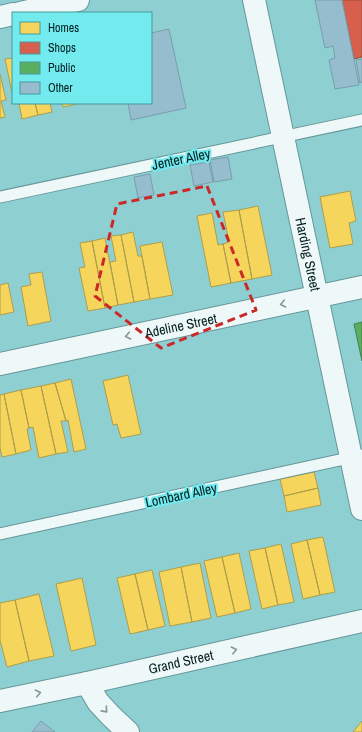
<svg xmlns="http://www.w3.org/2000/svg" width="362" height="732" viewBox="0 0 362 732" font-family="'Archivo Narrow',sans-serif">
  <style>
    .homes { fill: #f6d55c; stroke: #ad9e4a }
    .shops { fill: #d6604d; stroke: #974c40 }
    .public { fill: #5aae61; stroke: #40834e }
    .building { fill: #96bdcd; stroke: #789eab }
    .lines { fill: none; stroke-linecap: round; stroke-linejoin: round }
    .service-casing { stroke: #669699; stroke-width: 13 }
    .minor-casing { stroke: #669699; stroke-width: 24 }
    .primary-casing { stroke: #669699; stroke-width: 24 }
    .service { stroke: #eef8f8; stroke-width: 11 }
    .minor { stroke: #eef8f8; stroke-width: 22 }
    .primary { stroke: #eef8f8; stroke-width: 22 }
    .oneway { stroke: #859697 }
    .marked { fill: none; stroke: #cc2828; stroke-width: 3; stroke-dasharray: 8 5; stroke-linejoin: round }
    .labels { text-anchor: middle; stroke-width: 4; stroke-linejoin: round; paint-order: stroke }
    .street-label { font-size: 14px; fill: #041f20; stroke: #72eaee }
  </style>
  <rect width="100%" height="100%" fill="#8ecfd2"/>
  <path class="homes" d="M 13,58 L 13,97 L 5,59 Z
    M 0,74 L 6,100 L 1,101 L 5,117 L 0,118 Z
    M 19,103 L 35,103 L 38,115 L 22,119 Z
    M 35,103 L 50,103 L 52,112 L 38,115 Z
    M 62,103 L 77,103 L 77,104 L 63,107 Z
    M 350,191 L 356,221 L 349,223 L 353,244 L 330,248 L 320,197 Z
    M 258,206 L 272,275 L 252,279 L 239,210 Z
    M 239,210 L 252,279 L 231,283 L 223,244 L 229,242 L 223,212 Z
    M 212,213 L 218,245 L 223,244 L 231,283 L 211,287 L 197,216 Z
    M 133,232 L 138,256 L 142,256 L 150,299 L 134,302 L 121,235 Z
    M 121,235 L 134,302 L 118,305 L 110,262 L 116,261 L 111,236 Z
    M 105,238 L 118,305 L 105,308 L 92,241 Z
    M 92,241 L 105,308 L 88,311 L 79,268 L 85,267 L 80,243 Z
    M 162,242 L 173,295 L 150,299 L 140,246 Z
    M 42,272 L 51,321 L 28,326 L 21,287 L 31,285 L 29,274 Z
    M 8,283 L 14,312 L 0,315 L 0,285 Z
    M 128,375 L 141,434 L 121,438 L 117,424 L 113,425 L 103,381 Z
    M 71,379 L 86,449 L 74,452 L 68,420 L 66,421 L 55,383 Z
    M 55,383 L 66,421 L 61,421 L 68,452 L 56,454 L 41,386 Z
    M 41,386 L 56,454 L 39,458 L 33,427 L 29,428 L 21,390 Z
    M 21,390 L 29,428 L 27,429 L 31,450 L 16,454 L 4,394 Z
    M 4,394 L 16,454 L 2,457 L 0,448 L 0,395 Z
    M 314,472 L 318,488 L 284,496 L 280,479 Z
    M 318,488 L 321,505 L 287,512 L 284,496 Z
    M 323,537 L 335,592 L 320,595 L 307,540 Z
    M 307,540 L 320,595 L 303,599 L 291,544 Z
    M 281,544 L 294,602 L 278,605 L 265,548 Z
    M 265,548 L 278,605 L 262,609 L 249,551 Z
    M 239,553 L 251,609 L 235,613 L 222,557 Z
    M 222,557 L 235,613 L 217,617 L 204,561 Z
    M 200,563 L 211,618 L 192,622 L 181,567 Z
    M 181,567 L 192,622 L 170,626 L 159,572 Z
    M 152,570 L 165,626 L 148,630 L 135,574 Z
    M 135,574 L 148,630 L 130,634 L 117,578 Z
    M 82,578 L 96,645 L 71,651 L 56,584 Z
    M 39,594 L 54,656 L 29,661 L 15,600 Z
    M 15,600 L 29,661 L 7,667 L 0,640 L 0,603 Z
    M 362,721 L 362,732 L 353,732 Z"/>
  <path class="shops" d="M 342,0 L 362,0 L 362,57 L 354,59 Z"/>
  <path class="public" d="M 362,322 L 362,361 L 354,324 Z"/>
  <path class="building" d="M 315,0 L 342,0 L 359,85 L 335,89 L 329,60 L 335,58 L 333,46 L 325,48 Z
    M 169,29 L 186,108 L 131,120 L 128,103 L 151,103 L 151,33 Z
    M 362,59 L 362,82 L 360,83 L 356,60 Z
    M 228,157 L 232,179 L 214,182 L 210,160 Z
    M 209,162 L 213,182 L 194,186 L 190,165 Z
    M 150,174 L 154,195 L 138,198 L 134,177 Z
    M 41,721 L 55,732 L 32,732 Z"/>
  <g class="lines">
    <defs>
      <path id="service" d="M 0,197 L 362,120
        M 0,534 L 362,455"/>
      <g id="minor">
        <path id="s1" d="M 254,0 L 362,509"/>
        <path id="s2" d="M 0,364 L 362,287"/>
        <path d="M 87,683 L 98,702 L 111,716 L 128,732"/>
        <path id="s3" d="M 0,701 L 87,683 L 362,621"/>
      </g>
      <path id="primary" d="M 20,13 L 78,0
        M 0,17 L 13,14"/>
    </defs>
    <use href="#service" class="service-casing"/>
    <use href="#minor" class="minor-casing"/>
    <use href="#primary" class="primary-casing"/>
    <use href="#service" class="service"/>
    <use href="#minor" class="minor"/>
    <use href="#primary" class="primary"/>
  </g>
  <defs><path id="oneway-chevron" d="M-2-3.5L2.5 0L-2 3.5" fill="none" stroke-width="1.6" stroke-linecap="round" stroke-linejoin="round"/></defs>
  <g class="oneway">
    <use href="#oneway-chevron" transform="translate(283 304) rotate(168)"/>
    <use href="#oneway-chevron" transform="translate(128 336) rotate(168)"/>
    <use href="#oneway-chevron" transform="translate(234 650) rotate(-13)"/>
    <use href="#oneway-chevron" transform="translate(38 693) rotate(-12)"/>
    <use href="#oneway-chevron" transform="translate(105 710) rotate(48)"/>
  </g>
  <path class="marked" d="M 207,186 L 256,310 L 161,348 L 95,296 L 117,204 Z"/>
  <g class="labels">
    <g class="street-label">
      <text transform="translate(181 159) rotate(-12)" y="5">Jenter Alley</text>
      <text dy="5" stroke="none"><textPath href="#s1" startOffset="260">Harding Street</textPath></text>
      <text dy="5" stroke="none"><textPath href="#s2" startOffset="185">Adeline Street</textPath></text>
      <text transform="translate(181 495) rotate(-12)" y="5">Lombard Alley</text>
      <text dy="5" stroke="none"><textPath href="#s3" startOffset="185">Grand Street</textPath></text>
    </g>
  </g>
  <rect x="12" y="12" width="140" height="92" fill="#72eaee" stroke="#46999c"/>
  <rect x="20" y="22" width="20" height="12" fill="#f6d55c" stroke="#46999c"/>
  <text x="48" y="32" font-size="12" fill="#041f20">Homes</text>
  <rect x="20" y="42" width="20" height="12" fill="#d6604d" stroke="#46999c"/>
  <text x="48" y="52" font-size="12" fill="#041f20">Shops</text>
  <rect x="20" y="62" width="20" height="12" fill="#5aae61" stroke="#46999c"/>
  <text x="48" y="72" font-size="12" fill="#041f20">Public</text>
  <rect x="20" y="82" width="20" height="12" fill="#96bdcd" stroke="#46999c"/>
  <text x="48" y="92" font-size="12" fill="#041f20">Other</text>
</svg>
